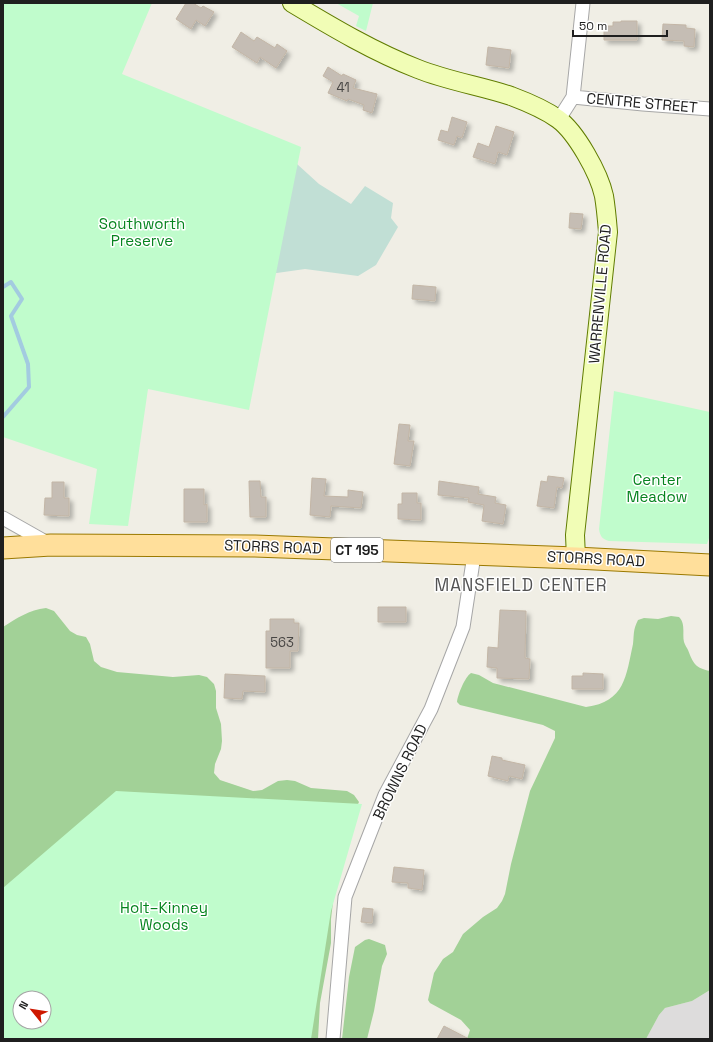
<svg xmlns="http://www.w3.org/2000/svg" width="713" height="1042" viewBox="0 0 713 1042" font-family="'Space Grotesk',sans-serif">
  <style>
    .residential { fill: #dddcdc }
    .forest { fill: #a2d197; fill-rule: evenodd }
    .wetland { fill: #c1dfd5 }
    .park { fill: #c0fccc; fill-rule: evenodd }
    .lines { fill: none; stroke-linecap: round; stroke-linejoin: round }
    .stream { stroke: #a3cbe0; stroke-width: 4 }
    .building { fill: #c5bdb4; stroke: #c3b6a6; filter: url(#shadow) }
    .street-casing { stroke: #a6a6a6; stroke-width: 15 }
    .secondary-casing { stroke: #607c00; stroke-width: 20 }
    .primary-casing { stroke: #9a7900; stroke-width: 23 }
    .street { stroke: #fff; stroke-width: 13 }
    .secondary { stroke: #f1fdb6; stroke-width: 18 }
    .primary { stroke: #ffdf9b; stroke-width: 21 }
    .labels { text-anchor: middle; stroke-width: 3; stroke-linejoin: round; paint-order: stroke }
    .number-label { font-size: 13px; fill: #484644 }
    .shield { fill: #fff; stroke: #626262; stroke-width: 1 }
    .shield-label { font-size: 14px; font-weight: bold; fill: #1f1f1f }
    .street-label { font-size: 15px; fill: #1f1f1f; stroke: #fff }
    .park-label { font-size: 15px; fill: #06841f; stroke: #fff }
    .quarter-label { font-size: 17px; letter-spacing: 1px; fill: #525252; stroke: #fff }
  </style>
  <defs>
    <filter id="shadow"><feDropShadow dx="3.5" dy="3.5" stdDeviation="2" flood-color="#0004"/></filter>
  </defs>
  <rect width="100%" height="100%" fill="#f0eee5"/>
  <path class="residential" d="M 710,990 L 710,1039 L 646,1039 L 659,1015 L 665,1008 L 692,1001 Z"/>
  <path class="forest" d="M 46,608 L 54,611 L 70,631 L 77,635 L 86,637 L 90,644 L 94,661 L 101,667 L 117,672 L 173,677 L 199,675 L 207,677 L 214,684 L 216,691 L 216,708 L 221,724 L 222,741 L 221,749 L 215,764 L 214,773 L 220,780 L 253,791 L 262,790 L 278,781 L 287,780 L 295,781 L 311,788 L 347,791 L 354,795 L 359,802 L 349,824 L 333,902 L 331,919 L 331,943 L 320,1003 L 318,1039 L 3,1039 L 3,627 C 17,618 29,610 46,608 ZM 20,998 L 44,998 L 44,1022 L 20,1022 Z
    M 671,616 L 679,617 C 686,624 682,634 684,642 C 685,645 687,648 688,650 C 693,663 695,668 710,671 L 710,990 L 692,1001 L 665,1008 L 659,1015 L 646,1039 L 467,1039 L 470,1030 L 461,1020 L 430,1003 L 428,1000 L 434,973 L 443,959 L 453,952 L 463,934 L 483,917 L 497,908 L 502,901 L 505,894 L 511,864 L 530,791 L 555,738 L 555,731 L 543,725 L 460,705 L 457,702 C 458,694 465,677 471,673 L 479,675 L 493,683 L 586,707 C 625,702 626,676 633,644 C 634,634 633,630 638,620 L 644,618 L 658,619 Z
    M 369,939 L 385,945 L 387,954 L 382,966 L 374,1011 L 367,1039 L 342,1039 L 349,977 L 355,947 L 365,940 Z"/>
  <path class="wetland" d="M 297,164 L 319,184 L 351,204 L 365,186 L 393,203 L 391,218 L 398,227 L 376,265 L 358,276 L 305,269 L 206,283 Z"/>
  <path class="park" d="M 3,3 L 152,3 L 122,74 L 301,147 L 249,410 L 148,389 L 128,526 L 89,524 L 97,469 L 3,437 Z
    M 336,3 L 373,3 L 366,31 L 356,26 L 359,16 Z
    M 614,391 L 710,412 L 710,535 L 707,544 L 609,541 C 602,539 600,536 599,529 Z
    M 116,791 L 362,804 L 331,911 L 311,1039 L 3,1039 L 3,888 ZM 20,998 L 44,998 L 44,1022 L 20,1022 Z"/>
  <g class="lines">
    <path class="stream" d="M 3,287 L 11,282 L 22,299 L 11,316 L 28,364 L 29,387 L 3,417"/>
  </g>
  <path class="building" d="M 186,3 L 193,3 L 201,8 L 203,6 L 214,12 L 205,26 L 196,20 L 191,29 L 176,19 Z
    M 621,21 L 637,21 L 637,40 L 604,40 L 604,26 L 613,26 L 613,22 L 621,22 Z
    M 663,24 L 686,25 L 686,28 L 695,29 L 694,47 L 684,46 L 684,41 L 662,40 Z
    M 241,32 L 254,41 L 257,37 L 275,48 L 277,44 L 287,51 L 276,68 L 260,57 L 257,63 L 232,47 Z
    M 488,47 L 511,50 L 509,68 L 486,65 Z
    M 328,67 L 342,76 L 343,74 L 356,80 L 353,88 L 377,94 L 372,113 L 363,110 L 364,105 L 348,99 L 347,101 L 328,93 L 333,82 L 323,76 Z
    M 452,117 L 467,122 L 462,138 L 457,136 L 454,145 L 438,140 L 441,130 L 448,132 Z
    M 496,126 L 514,132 L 507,155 L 498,152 L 495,164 L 473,157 L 478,143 L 489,147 Z
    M 570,213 L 583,214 L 581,229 L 569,228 Z
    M 413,285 L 436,287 L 435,301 L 412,299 Z
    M 399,424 L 410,425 L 408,441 L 414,441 L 410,466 L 394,464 Z
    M 548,476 L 564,478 L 562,488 L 557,487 L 554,508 L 537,506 L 541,481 L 547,482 Z
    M 312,478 L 326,479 L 324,496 L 348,497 L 348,490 L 363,492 L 361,508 L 331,506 L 330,517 L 310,515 Z
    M 249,481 L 260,481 L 261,497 L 266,497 L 266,517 L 250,517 Z
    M 439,481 L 479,487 L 478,494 L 496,497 L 495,503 L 506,505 L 503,524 L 482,521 L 484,505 L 468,502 L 469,498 L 438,495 Z
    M 52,482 L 64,482 L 64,498 L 69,498 L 69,516 L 44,515 L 45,498 L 52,498 Z
    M 184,489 L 204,489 L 204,505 L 207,504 L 207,522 L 184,522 Z
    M 402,493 L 417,493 L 417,503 L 421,503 L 421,520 L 398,519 L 398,504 L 402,504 Z
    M 378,607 L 406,607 L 406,622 L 378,622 Z
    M 500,610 L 526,611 L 525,658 L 530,659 L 529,679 L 497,678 L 497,668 L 487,667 L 488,647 L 498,648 Z
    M 270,619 L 294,619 L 294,623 L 299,623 L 298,651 L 290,651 L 290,668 L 266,668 L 266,631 L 270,631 Z
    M 583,673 L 603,674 L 603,689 L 572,689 L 572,676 L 583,676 Z
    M 225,674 L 265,676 L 265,692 L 243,691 L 242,699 L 224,698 Z
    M 492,756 L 502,758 L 502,760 L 525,765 L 522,779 L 509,776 L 508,781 L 488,776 Z
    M 394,867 L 424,870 L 422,890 L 408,888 L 408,883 L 392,882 Z
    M 363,908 L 373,909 L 372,923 L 361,922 Z
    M 444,1026 L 469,1039 L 437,1039 Z"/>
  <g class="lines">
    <defs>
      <path id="street" d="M 573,97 L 643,104 L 710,109
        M 559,119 L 573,97 L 583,3
        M 3,518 L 49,544
        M 333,1039 L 345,897 L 385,795 L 431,709 L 463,627 L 474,555"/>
      <path id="secondary" d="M 292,3 C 332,27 374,52 418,69 C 448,81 481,86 511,96 C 527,102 544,109 558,119 C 576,132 599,173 604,196 C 606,208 607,220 608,232 L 575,535 L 576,558"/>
      <path id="primary" d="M 3,548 L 51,545 L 255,546 L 576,558 L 710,565"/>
    </defs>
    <use href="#street" class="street-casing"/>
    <use href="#secondary" class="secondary-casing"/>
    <use href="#primary" class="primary-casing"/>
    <use href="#street" class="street"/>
    <use href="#secondary" class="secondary"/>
    <use href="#primary" class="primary"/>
  </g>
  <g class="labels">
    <g class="number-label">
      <text x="343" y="92">41</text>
      <text x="282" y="647">563</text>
    </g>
    <rect class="shield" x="331" y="538" width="52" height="24" rx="3"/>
    <g class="shield-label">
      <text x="357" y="555">CT 195</text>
    </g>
    <g class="street-label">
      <text transform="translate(642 103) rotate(5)" y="5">CENTRE STREET</text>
      <text transform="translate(600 294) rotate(-85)" y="5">WARRENVILLE ROAD</text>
      <text transform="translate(273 547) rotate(2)" y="5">STORRS ROAD</text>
      <text transform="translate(596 559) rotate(3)" y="5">STORRS ROAD</text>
      <text transform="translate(400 772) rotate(-64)" y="5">BROWNS ROAD</text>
    </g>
    <g class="park-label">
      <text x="142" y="229">Southworth<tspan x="142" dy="17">Preserve</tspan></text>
      <text x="657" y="485">Center<tspan x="657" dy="17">Meadow</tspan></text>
      <text x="164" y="913">Holt–Kinney<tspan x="164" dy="17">Woods</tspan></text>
    </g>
    <g class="quarter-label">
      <text x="521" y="591">MANSFIELD CENTER</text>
    </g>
  </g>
  <rect width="713" height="1042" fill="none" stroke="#1f1f1f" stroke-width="8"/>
  <g transform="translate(32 1010) rotate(300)"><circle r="19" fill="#ffffff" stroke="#a5a5a5"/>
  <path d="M0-3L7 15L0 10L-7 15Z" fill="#ce1800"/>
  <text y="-6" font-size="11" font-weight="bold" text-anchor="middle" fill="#1f1f1f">N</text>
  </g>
  <path d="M573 30v6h94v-6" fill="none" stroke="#1f1f1f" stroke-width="2"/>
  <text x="579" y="30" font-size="12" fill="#1f1f1f" stroke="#ffffff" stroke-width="3" paint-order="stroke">50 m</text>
</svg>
